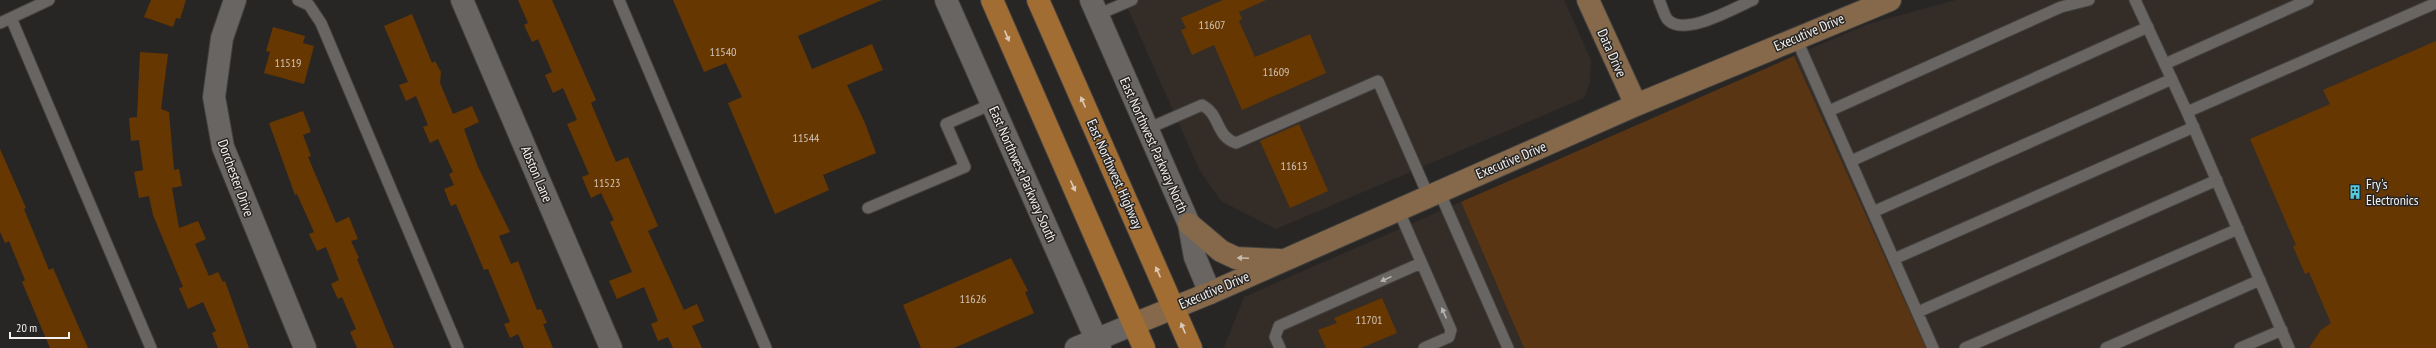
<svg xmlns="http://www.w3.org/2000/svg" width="2436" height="348" viewBox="0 0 2436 348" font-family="'PT Sans Narrow',sans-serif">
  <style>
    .built { fill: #342d27 }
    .green { fill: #593514 }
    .building { fill: #673702 }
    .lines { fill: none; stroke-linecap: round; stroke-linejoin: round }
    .lane-casing { stroke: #43413f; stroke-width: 13 }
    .street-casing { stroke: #43413f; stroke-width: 24 }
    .secondary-casing { stroke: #43413f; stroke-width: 24 }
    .primary-casing { stroke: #43413f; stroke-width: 24 }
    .lane { stroke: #686562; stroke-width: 11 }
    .street { stroke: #686562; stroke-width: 22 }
    .secondary { stroke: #85694a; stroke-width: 22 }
    .primary { stroke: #a26d33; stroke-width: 22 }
    .oneway { fill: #dbcab7 }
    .oneway2 { fill: #c8bbae }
    .oneway3 { fill: #b5b3b0 }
    .labels { text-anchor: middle; stroke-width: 3; stroke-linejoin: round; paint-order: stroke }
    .number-label { font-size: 12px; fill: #d1c3b4 }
    .street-label { font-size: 14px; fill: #f4f2f0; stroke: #282624 }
    .poi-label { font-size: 14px; fill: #f4f2f0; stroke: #282624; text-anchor: start }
  </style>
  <rect width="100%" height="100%" fill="#282624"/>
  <path class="built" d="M 1124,0 L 1564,0 L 1591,60 L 1590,82 L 1584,98 L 1276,229 L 1221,201 L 1199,169 Z
    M 1956,0 L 2436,0 L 2436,348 L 1926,348 L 1794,56 L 1868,24 Z
    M 1461,202 L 1524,348 L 1224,348 L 1244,297 Z"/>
  <path class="green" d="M 1794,56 L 1926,348 L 1524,348 L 1461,202 Z"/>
  <path class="building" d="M 151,0 L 186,0 L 180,19 L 176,18 L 173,27 L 144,17 Z
    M 518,0 L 552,0 L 596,100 L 591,103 L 616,162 L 628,157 L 658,226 L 648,231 L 684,310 L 697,304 L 704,321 L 692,326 L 702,348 L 673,348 L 668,337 L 658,341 L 651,324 L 658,321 L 644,287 L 617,299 L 609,281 L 632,272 L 610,222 L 614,220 L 601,193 L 591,198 L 582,177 L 589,174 L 567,124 L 577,120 L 563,88 L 553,93 L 545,75 L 552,72 L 538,39 L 532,42 L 524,25 L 528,23 Z
    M 673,0 L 882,0 L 798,36 L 812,69 L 872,44 L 883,70 L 847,85 L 865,123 L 876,153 L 823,175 L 829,190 L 775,214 L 728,103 L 742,97 L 726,63 L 704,72 Z
    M 1223,0 L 1266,0 L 1239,12 L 1242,19 L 1239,21 L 1255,57 L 1310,34 L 1326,73 L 1242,110 L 1214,45 L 1192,55 L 1181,30 L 1186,28 L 1181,18 Z
    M 412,14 L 432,63 L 435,61 L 441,72 L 440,83 L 453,114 L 472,106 L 479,122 L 464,129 L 478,167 L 510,232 L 499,236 L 511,264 L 518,261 L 537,310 L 541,309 L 547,323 L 543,324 L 553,348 L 524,348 L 518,334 L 510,338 L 504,324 L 510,322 L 488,269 L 484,270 L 456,204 L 451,206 L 444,189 L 454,185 L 449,174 L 453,172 L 438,139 L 430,143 L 423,127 L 428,125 L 416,96 L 406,101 L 399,85 L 408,82 L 384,26 Z
    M 273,27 L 305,36 L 303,43 L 314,46 L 304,84 L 264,73 L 270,52 L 266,51 Z
    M 2436,41 L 2436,348 L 2309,348 L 2321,330 L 2331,323 L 2309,272 L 2305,274 L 2293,246 L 2296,245 L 2250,139 L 2330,104 L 2323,90 Z
    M 140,52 L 168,54 L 161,109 L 169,112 L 174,170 L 179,169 L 182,186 L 172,188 L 179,228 L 198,221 L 206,239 L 195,244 L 209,276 L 218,272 L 223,282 L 225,281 L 249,348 L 218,348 L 212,333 L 216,331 L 203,302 L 188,309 L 179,288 L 183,287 L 153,215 L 149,196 L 139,198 L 134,172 L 143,170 L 139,140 L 131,141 L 129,118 L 137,117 Z
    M 303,111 L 311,132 L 303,135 L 311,156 L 308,157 L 336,223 L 349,217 L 358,239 L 351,241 L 359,258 L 357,259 L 394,348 L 357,348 L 350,332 L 356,329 L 342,297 L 338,299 L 331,284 L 339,280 L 326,247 L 317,251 L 309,234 L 314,232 L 297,194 L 295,195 L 269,123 Z
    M 1299,124 L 1328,191 L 1290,208 L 1260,141 Z
    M 0,149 L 26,208 L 24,209 L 49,270 L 53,268 L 88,348 L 50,348 L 22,282 L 25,280 L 9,241 L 5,243 L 0,232 Z
    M 1011,258 L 1028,291 L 1025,292 L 1034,313 L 954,348 L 921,348 L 903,305 Z
    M 1382,298 L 1397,333 L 1361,348 L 1326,348 L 1318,330 L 1337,323 L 1334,318 Z"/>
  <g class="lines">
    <defs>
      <path id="lane" d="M 298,0 L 309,5 L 321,23 L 458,348
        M 619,0 L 766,348
        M 1659,0 C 1662,6 1664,16 1668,20 C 1685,37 1734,8 1753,0
        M 2135,0 L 2187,112 L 2289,348
        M 1097,15 L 1132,0
        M 11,18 L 151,348
        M 0,23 L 49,0
        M 1796,38 L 1933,348
        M 2165,64 L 2308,0
        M 1829,111 L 2061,7 L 2089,0
        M 2187,112 L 2436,3
        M 1147,129 L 1202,105 C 1221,115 1215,136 1236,143 L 1378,81 L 1428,195
        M 1851,161 L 2148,27
        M 1439,191 L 1508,348
        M 868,208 L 965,167 L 946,124 L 992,104
        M 1398,209 L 1451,330 L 1449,337 L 1424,348
        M 1873,212 L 2172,79
        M 1894,259 L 2194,127
        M 1918,312 L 2217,180
        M 1280,348 L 1275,337 L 1279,326 L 1421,263
        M 1965,348 L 2238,229
        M 2106,348 L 2260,280
        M 2240,348 L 2282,330"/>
      <path id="street" d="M 235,0 L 222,38 L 214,97 L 223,147 L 305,348
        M 462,0 L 611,348
        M 946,0 L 1100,348
        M 1091,0 L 1189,224 L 1195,257 L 1210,293
        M 1076,348 L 1134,324"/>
      <path id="secondary" d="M 1588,0 L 1636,105
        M 1189,224 L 1221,251 L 1236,258 L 1279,260
        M 1134,324 L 1210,293 L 1636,105 L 1890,0"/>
      <path id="primary" d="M 992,0 L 1144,348
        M 1038,0 L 1191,348"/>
    </defs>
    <use href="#lane" class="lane-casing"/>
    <use href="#street" class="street-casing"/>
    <use href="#secondary" class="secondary-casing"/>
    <use href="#primary" class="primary-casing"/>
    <use href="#lane" class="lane"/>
    <use href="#street" class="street"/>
    <use href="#secondary" class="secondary"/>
    <use href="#primary" class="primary"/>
  </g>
  <defs><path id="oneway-solid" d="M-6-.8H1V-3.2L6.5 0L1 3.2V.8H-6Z"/></defs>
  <g class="oneway">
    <use href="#oneway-solid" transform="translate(1007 36) rotate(67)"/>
    <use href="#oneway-solid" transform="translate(1083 102) rotate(-114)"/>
    <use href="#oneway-solid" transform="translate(1073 186) rotate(66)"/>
    <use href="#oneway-solid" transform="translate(1158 272) rotate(-114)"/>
    <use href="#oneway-solid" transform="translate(1183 328) rotate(-113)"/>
  </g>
  <use class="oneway2" href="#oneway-solid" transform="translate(1243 258) rotate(-177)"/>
  <g class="oneway3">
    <use href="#oneway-solid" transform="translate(1386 279) rotate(156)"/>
    <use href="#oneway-solid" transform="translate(1444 313) rotate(-114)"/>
  </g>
  <defs>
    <symbol id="building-bare" viewBox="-9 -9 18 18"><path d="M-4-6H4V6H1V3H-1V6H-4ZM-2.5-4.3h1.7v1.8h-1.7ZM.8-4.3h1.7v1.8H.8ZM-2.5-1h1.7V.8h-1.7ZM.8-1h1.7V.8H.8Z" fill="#54cade" stroke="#282624" stroke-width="2.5" paint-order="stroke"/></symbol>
  </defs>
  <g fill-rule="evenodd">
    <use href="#building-bare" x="2345" y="182" width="20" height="20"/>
  </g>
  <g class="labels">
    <g class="number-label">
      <text x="1212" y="29">11607</text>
      <text x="723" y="56">11540</text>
      <text x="288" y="67">11519</text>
      <text x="1276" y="76">11609</text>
      <text x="806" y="142">11544</text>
      <text x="1294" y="170">11613</text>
      <text x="607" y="187">11523</text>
      <text x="973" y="303">11626</text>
      <text x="1369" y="324">11701</text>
    </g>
    <g class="street-label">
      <text transform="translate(1809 32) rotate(-23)" y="5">Executive Drive</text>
      <text transform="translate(1612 53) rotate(66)" y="5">Data Drive</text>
      <text transform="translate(1154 145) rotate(66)" y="5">East Northwest Parkway North</text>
      <text transform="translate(1511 160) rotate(-23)" y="5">Executive Drive</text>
      <text transform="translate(537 174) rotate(67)" y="5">Abston Lane</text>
      <text transform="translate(1023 174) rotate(66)" y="5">East Northwest Parkway South</text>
      <text transform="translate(1115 174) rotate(66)" y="5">East Northwest Highway</text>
      <text transform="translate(236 178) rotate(70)" y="5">Dorchester Drive</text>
      <text transform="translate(1214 290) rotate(-23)" y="5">Executive Drive</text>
    </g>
    <g class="poi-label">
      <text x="2366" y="189">Fry's<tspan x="2366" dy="16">Electronics</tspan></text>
    </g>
  </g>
  <path d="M10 332v6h59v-6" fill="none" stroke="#f4f2f0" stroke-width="2"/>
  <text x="16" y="332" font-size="12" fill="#f4f2f0" stroke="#282624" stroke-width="3" paint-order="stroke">20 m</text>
</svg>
